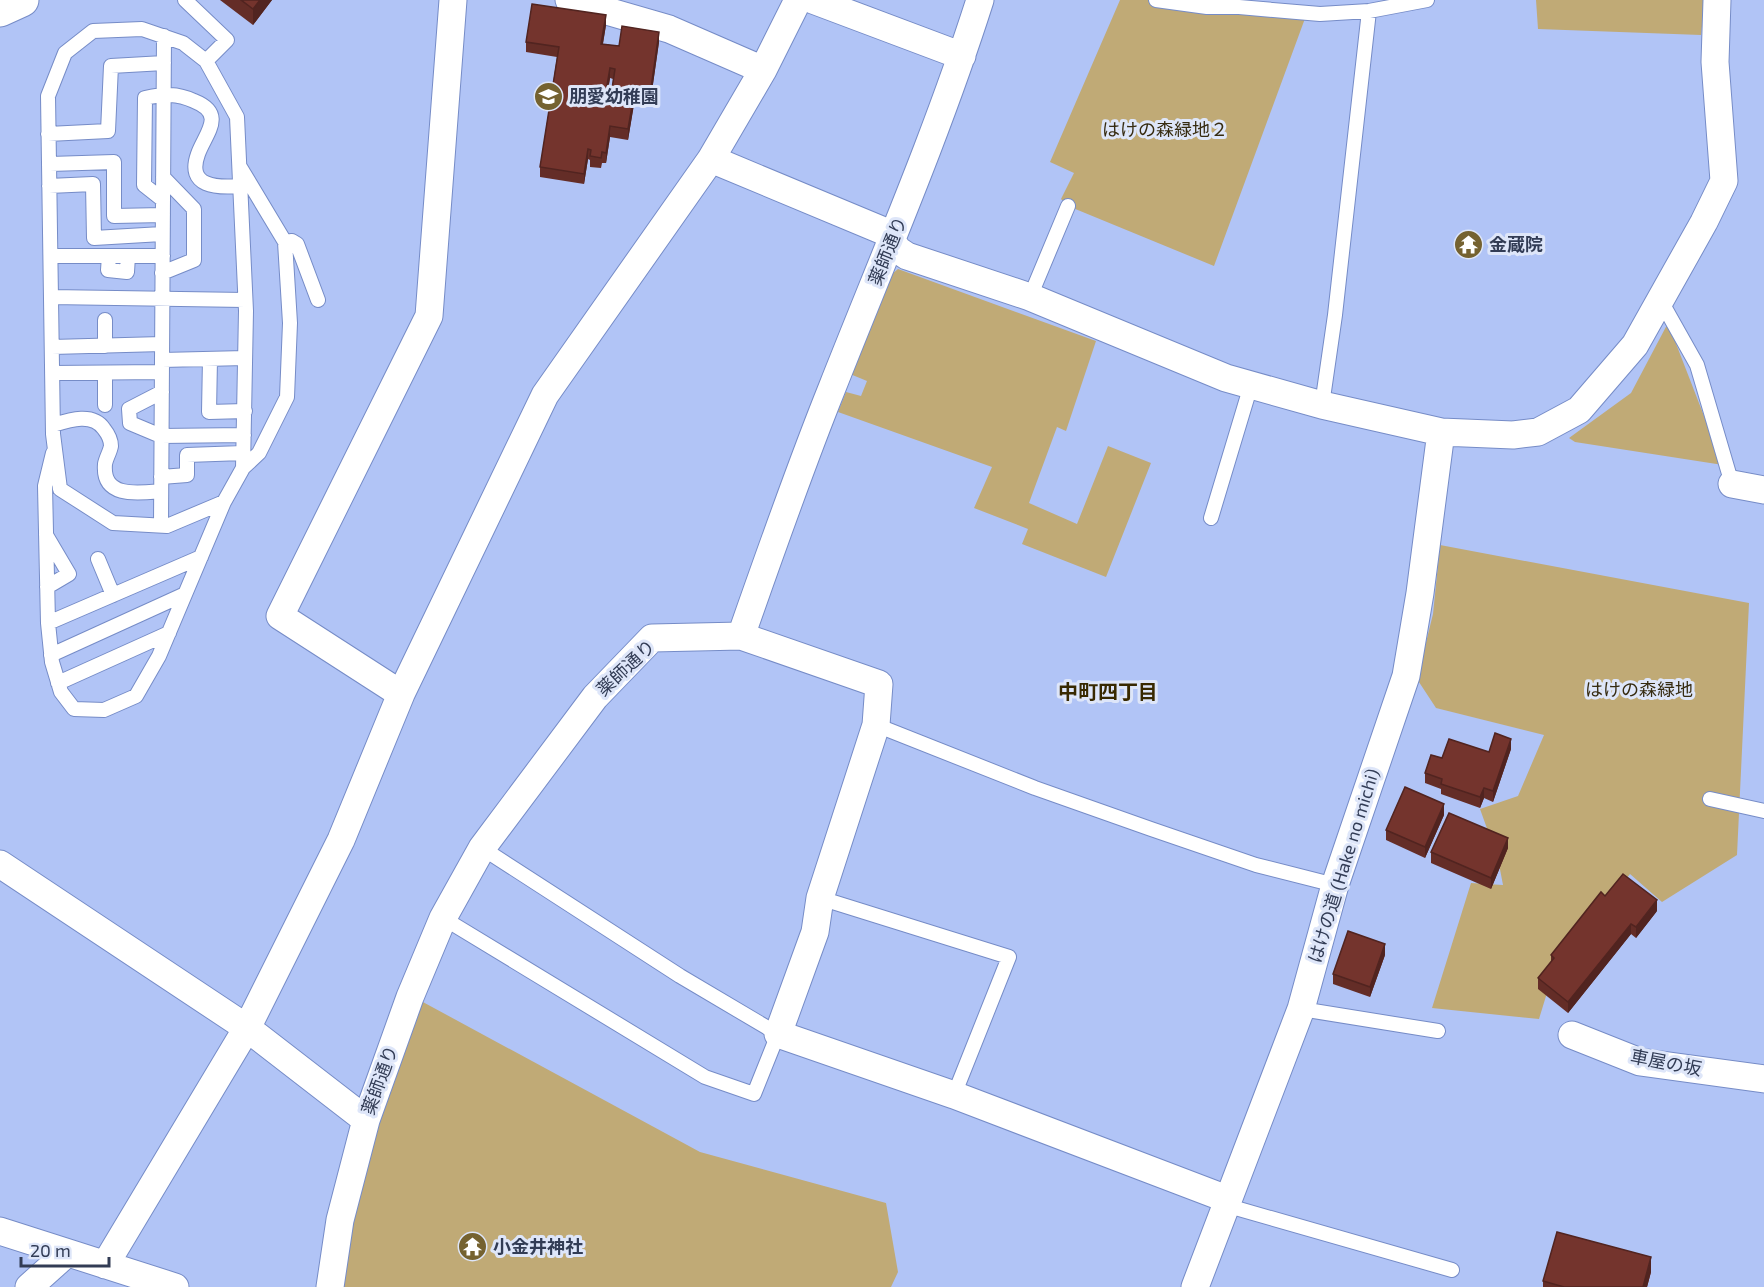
<svg xmlns="http://www.w3.org/2000/svg" width="1764" height="1287" viewBox="0 0 1764 1287" font-family="'Exo 2','Noto Sans JP',sans-serif">
  <style>
    .green { fill: #c0aa76 }
    .lines { fill: none; stroke-linecap: round; stroke-linejoin: round }
    .service-casing { stroke: #768cc7; stroke-width: 16 }
    .minor-casing { stroke: #768cc7; stroke-width: 29 }
    .tertiary-casing { stroke: #768cc7; stroke-width: 35 }
    .service { stroke: #fff; stroke-width: 14 }
    .minor { stroke: #fff; stroke-width: 27 }
    .tertiary { stroke: #fff; stroke-width: 33 }
    .wall { fill: #642d27; fill-rule: evenodd }
    .shaded-wall { fill: #512420 }
    .building { fill: #74342d; stroke: #512420; stroke-width: 1.5 }
    .labels { text-anchor: middle; stroke-width: 6; stroke-linejoin: round; paint-order: stroke }
    .poi-label { font-size: 18px; font-weight: bold; fill: #323c55; stroke: #dee6f9; text-anchor: start }
    .park-label { font-size: 18px; fill: #362b10; stroke: #dee6f9 }
    .street-label { font-size: 18px; fill: #323c55; stroke: #dee6f9 }
    .neighbourhood-label { font-size: 20px; font-weight: bold; fill: #382900; stroke: #dee6f9 }
  </style>
  <rect width="100%" height="100%" fill="#b1c4f6"/>
  <path class="green" d="M 1120,0 L 1156,0 L 1307,13 L 1214,266 L 1068,206 L 1061,199 L 1074,173 L 1050,162 Z
    M 1536,0 L 1705,0 L 1701,35 L 1538,29 Z
    M 898,269 L 1096,341 L 1066,431 L 1057,427 L 1029,503 L 1077,524 L 1108,446 L 1151,463 L 1106,577 L 1022,544 L 1028,529 L 974,508 L 992,467 L 838,412 L 846,392 L 861,396 L 867,381 L 850,374 L 886,279 Z
    M 1668,323 L 1723,465 L 1575,442 L 1569,438 L 1631,393 Z
    M 1440,545 L 1749,603 L 1737,855 L 1662,902 L 1630,874 L 1554,970 L 1539,1019 L 1432,1008 L 1471,883 L 1503,885 L 1498,859 L 1480,809 L 1518,796 L 1544,735 L 1436,708 L 1417,679 L 1433,614 Z
    M 421,1001 L 700,1152 L 886,1203 L 898,1272 L 891,1287 L 338,1287 L 377,1112 Z"/>
  <g class="lines">
    <defs>
      <path id="service" d="M 185,0 L 227,40 L 206,61 L 237,117 L 246,311 L 243,468 L 224,502 L 167,526 L 113,523 L 60,489 L 53,434 L 48,96 L 65,53 L 93,31 L 142,29 L 183,43 L 206,61
        M 1156,0 L 1207,7 L 1239,7 L 1320,14 L 1369,11 L 1427,0
        M 48,134 L 108,131 L 111,66 L 164,63
        M 50,164 L 114,162 L 114,216 L 163,215
        M 240,167 L 285,242 L 290,323 L 287,397 L 259,453 L 243,468
        M 49,186 L 93,184 L 94,238 L 162,234
        M 163,200 L 144,185 L 145,98 C 163,94 177,93 194,101 C 227,114 205,134 198,154 C 186,187 217,188 240,186
        M 285,242 L 292,241 L 297,244 L 318,300
        M 51,256 L 163,256
        M 109,256 L 108,270 L 127,272 L 128,256
        M 162,273 L 194,260 L 194,209 L 163,177
        M 51,297 L 245,300
        M 1030,297 L 1068,206
        M 1661,301 L 1697,365 L 1732,484
        M 105,320 L 105,346
        M 52,347 L 162,344
        M 210,359 L 209,412 L 245,411
        M 162,360 L 245,358
        M 52,373 L 162,372
        M 162,392 L 129,409 L 130,423 L 161,436 L 244,435
        M 105,405 L 105,373
        M 1322,405 L 1335,315 L 1369,11
        M 53,425 C 69,420 93,412 104,429 C 108,434 111,440 111,446 C 110,452 106,458 105,464 C 102,499 139,493 161,491
        M 53,453 L 45,486 L 48,623 L 52,662 L 61,692 L 74,709 L 104,710 L 136,696 L 159,656 L 224,502
        M 161,477 L 187,475 L 187,455 L 243,453
        M 1211,518 L 1251,385
        M 161,525 L 164,36
        M 46,535 L 69,574 L 47,587
        M 98,559 L 113,595
        M 48,623 L 201,557
        M 51,655 L 185,594
        M 58,683 L 169,633
        M 876,725 L 1035,788 L 1151,829 L 1256,865 L 1335,885
        M 1710,799 L 1764,811
        M 820,898 L 1009,957 L 954,1095
        M 443,918 L 705,1077 L 754,1094 L 778,1034 L 680,976 L 482,848
        M 1301,1009 L 1438,1031
        M 1225,1205 L 1452,1270"/>
      <path id="minor" d="M 569,0 L 669,29 L 763,70
        M 813,0 L 962,56
        M 711,159 L 886,232 L 898,250 L 907,256 L 1030,297 L 1226,378 L 1322,405 L 1441,432 L 1513,435 L 1538,432 L 1579,410 L 1635,345 L 1704,222 L 1724,181 L 1715,62 L 1717,0
        M 1732,484 L 1764,490
        M 741,636 L 879,684 L 876,725 L 820,898 L 815,932 L 778,1034 L 954,1095 L 1227,1199
        M 401,694 L 280,616 L 429,316 L 453,0
        M 0,864 L 247,1028 L 366,1120
        M 1572,1035 L 1640,1062 L 1764,1079
        M 0,1231 L 175,1287
        M 105,1265 L 247,1028 L 341,840 L 401,694 L 545,395 L 711,159 L 763,70 L 798,0
        M 29,1287 L 67,1253
        M 330,1287 L 340,1220 L 366,1120 L 410,997 L 443,918 L 482,848 L 595,697 L 652,638 L 741,636 C 770,553 799,470 832,388 C 883,259 938,132 980,0
        M 1195,1287 L 1301,1009 L 1335,885 L 1406,676 L 1420,593 L 1441,432"/>
      <path id="tertiary" d="M 0,10 L 22,0"/>
    </defs>
    <use href="#service" class="service-casing"/>
    <use href="#minor" class="minor-casing"/>
    <use href="#tertiary" class="tertiary-casing"/>
    <use href="#service" class="service"/>
    <use href="#minor" class="minor"/>
    <use href="#tertiary" class="tertiary"/>
  </g>
  <path class="wall" d="M 220,0 L 272,0 L 253,25 Z
    M 606,25 L 603,44 L 619,46 L 659,42 L 650,105 L 634,103 L 628,140 L 610,137 L 606,163 L 602,163 L 601,168 L 590,167 L 590,160 L 588,159 L 584,184 L 540,177 L 540,167 L 557,57 L 526,52 L 526,42 ZM 610,78 L 613,79 L 612,92 L 608,91 Z
    M 1511,749 L 1493,802 L 1484,798 L 1480,808 L 1441,794 L 1441,789 L 1425,783 L 1425,773 L 1442,758 Z
    M 1444,815 L 1425,858 L 1386,840 L 1386,830 Z
    M 1508,848 L 1491,889 L 1431,863 L 1431,852 Z
    M 1657,911 L 1636,938 L 1631,934 L 1568,1013 L 1538,989 L 1538,978 L 1551,963 L 1551,955 Z
    M 1385,955 L 1370,997 L 1333,984 L 1333,974 Z
    M 1651,1272 L 1647,1287 L 1543,1287 L 1543,1281 Z"/>
  <path class="shaded-wall" d="M 260,0 L 272,0 L 253,25 L 253,9 Z
    M 606,15 L 606,25 L 601,54 L 601,44 Z
    M 659,32 L 659,42 L 650,105 L 650,95 Z
    M 610,68 L 610,78 L 606,101 L 606,91 Z
    M 634,95 L 634,105 L 628,140 L 628,129 Z
    M 610,126 L 610,137 L 606,163 L 606,153 Z
    M 588,149 L 588,159 L 584,184 L 584,174 Z
    M 1511,739 L 1511,749 L 1493,802 L 1493,791 Z
    M 1484,788 L 1484,798 L 1480,808 L 1480,797 Z
    M 1444,804 L 1444,815 L 1425,858 L 1425,847 Z
    M 1508,838 L 1508,848 L 1491,889 L 1491,878 Z
    M 1657,900 L 1657,911 L 1636,938 L 1636,927 Z
    M 1631,924 L 1631,934 L 1568,1013 L 1568,1002 Z
    M 1385,944 L 1385,955 L 1370,997 L 1370,987 Z
    M 1651,1257 L 1651,1272 L 1647,1287 L 1643,1287 Z"/>
  <path class="building" d="M 241,0 L 260,0 L 253,9 Z
    M 532,4 L 606,15 L 601,44 L 619,46 L 622,26 L 659,32 L 650,95 L 612,89 L 615,69 L 610,68 L 606,91 L 634,95 L 628,129 L 610,126 L 606,153 L 602,152 L 601,158 L 590,156 L 591,150 L 588,149 L 584,174 L 540,167 L 559,47 L 526,42 Z
    M 1495,733 L 1511,739 L 1493,791 L 1484,788 L 1480,797 L 1441,784 L 1442,779 L 1425,773 L 1431,755 L 1442,758 L 1449,739 L 1489,752 Z
    M 1405,787 L 1444,804 L 1425,847 L 1386,830 Z
    M 1449,813 L 1508,838 L 1491,878 L 1431,852 Z
    M 1623,874 L 1657,900 L 1636,927 L 1631,924 L 1568,1002 L 1538,978 L 1554,958 L 1551,955 L 1601,892 L 1605,896 Z
    M 1348,931 L 1385,944 L 1370,987 L 1333,974 Z
    M 1557,1232 L 1651,1257 L 1643,1287 L 1564,1287 L 1543,1281 Z"/>
  <defs>
    <symbol id="school-disc" viewBox="-11 -11 22 22"><circle r="9.5" fill="#756230" stroke="#dee6f9"/><path d="M0-5L7-2L0 1L-7-2ZM-4 1L0 2.5L4 1V4Q0 6-4 4Z" fill="#fff"/></symbol>
    <symbol id="temple-disc" viewBox="-11 -11 22 22"><circle r="9.5" fill="#756230" stroke="#dee6f9"/><path d="M0-6L5-2H3V0L6.5 2.5H4V6H1.5V3h-3V6H-4V2.5H-6.5L-3 0V-2H-5Z" fill="#fff"/></symbol>
  </defs>
  <g fill-rule="evenodd">
    <use href="#school-disc" x="532" y="80" width="33" height="33"/>
    <use href="#temple-disc" x="1452" y="228" width="33" height="33"/>
    <use href="#temple-disc" x="456" y="1230" width="33" height="33"/>
  </g>
  <g class="labels">
    <g class="poi-label">
      <text x="569" y="103">朋愛幼稚園</text>
      <text x="1489" y="251">金蔵院</text>
      <text x="493" y="1253">小金井神社</text>
    </g>
    <g class="park-label">
      <text x="1165" y="136">はけの森緑地２</text>
      <text x="1639" y="696">はけの森緑地</text>
    </g>
    <g class="street-label">
      <text transform="translate(888 251) rotate(-68)" y="6">薬師通り</text>
      <text transform="translate(626 668) rotate(-43)" y="6">薬師通り</text>
      <text transform="translate(1344 866) rotate(-73)" y="6">はけの道 (Hake no michi)</text>
      <text transform="translate(1666 1063) rotate(11)" y="6">車屋の坂</text>
      <text transform="translate(380 1080) rotate(-70)" y="6">薬師通り</text>
    </g>
    <g class="neighbourhood-label">
      <text x="1108" y="699">中町四丁目</text>
    </g>
  </g>
  <path d="M21 1257v9h88v-9" fill="none" stroke="#323c55" stroke-width="3"/>
  <text x="30" y="1257" font-size="18" fill="#323c55" stroke="#dee6f9" stroke-width="4.5" paint-order="stroke">20 m</text>
</svg>
